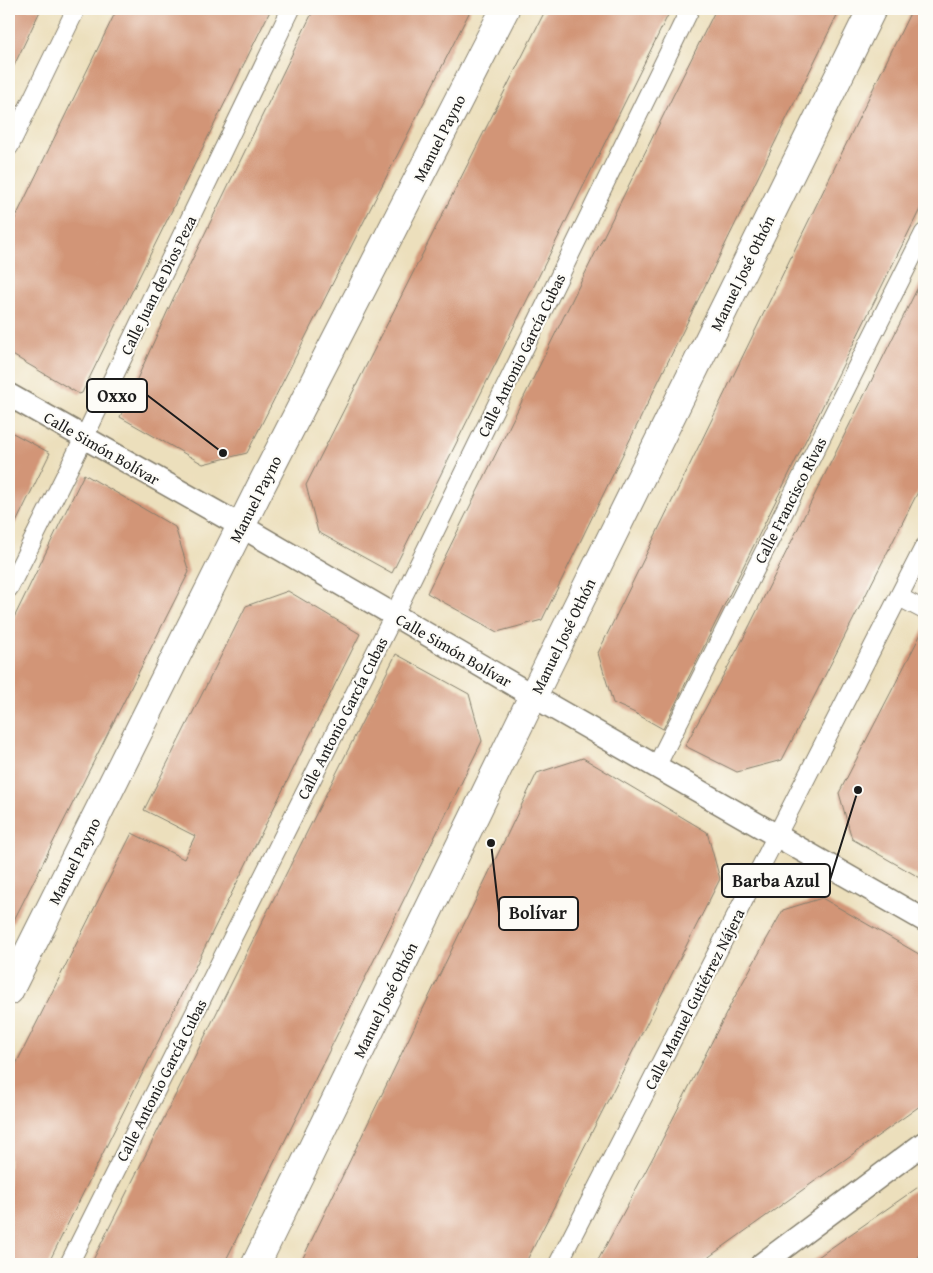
<svg xmlns="http://www.w3.org/2000/svg" width="933" height="1273" viewBox="0 0 933 1273" font-family="'Gentium Book Plus',serif">
  <style>
    .building { fill: #d29577 }
    .lines { fill: none; stroke-linecap: round; stroke-linejoin: round }
    .minor-casing { stroke: #847e6c; stroke-width: 20 }
    .tertiary-casing { stroke: #847e6c; stroke-width: 25 }
    .primary-casing { stroke: #847e6c; stroke-width: 30 }
    .minor { stroke: #fff; stroke-width: 18 }
    .tertiary { stroke: #fff; stroke-width: 22 }
    .primary { stroke: #fff; stroke-width: 28 }
    .labels { text-anchor: middle; stroke-width: 4.5; stroke-linejoin: round; paint-order: stroke }
    .street-label { font-size: 16px; fill: #1c1c1c; stroke: #fdfcf7 }
    .leader { fill: none; stroke: #1c1c1c; stroke-width: 2 }
    .callout-dot { fill: #1c1c1c; stroke: #fdfcf7; stroke-width: 2 }
    .callout { fill: #fdfcf7; stroke: #1c1c1c; stroke-width: 2 }
    .callout-label { font-size: 18px; text-anchor: middle; font-weight: bold; fill: #1c1c1c }
  </style>
  <rect width="100%" height="100%" fill="#fdfcf7"/>
  <filter id="ink" filterUnits="userSpaceOnUse"><feTurbulence type="fractalNoise" baseFrequency=".02" numOctaves="2"/><feDisplacementMap in="SourceGraphic" scale="10" xChannelSelector="R" yChannelSelector="G"/><feConvolveMatrix kernelMatrix="1 2 1 2 8 2 1 2 1" color-interpolation-filters="sRGB"/></filter>
  <filter id="wash" filterUnits="userSpaceOnUse"><feTurbulence type="fractalNoise" baseFrequency=".0096" numOctaves="4" result="noise"/><feDisplacementMap in="SourceGraphic" scale="20" xChannelSelector="R" yChannelSelector="G"/><feGaussianBlur stdDeviation="1.12" result="paint"/><feColorMatrix in="noise" values="0 0 0 0 0 0 0 0 0 0 0 0 0 0 0 0 0 1.4 0 .05"/><feComposite in="paint" operator="in"/></filter>
  <g filter="url(#wash)">
    <rect width="100%" height="100%" fill="#ecdfbc"/>
    <g id="blocks">
      <path class="building" d="M 9,9 L 41,9 L 9,76 Z
        M 117,9 L 271,9 L 82,393 L 79,394 L 9,353 L 9,231 Z
        M 314,9 L 471,9 L 247,453 L 203,464 L 120,417 L 173,299 Z
        M 546,9 L 671,9 L 392,573 L 318,532 L 306,485 Z
        M 716,9 L 840,9 L 542,620 L 497,632 L 427,593 Z
        M 912,9 L 924,9 L 924,201 L 663,729 L 633,712 L 613,703 L 598,653 Z
        M 924,275 L 924,480 L 782,760 L 737,772 L 685,746 L 743,639 Z
        M 9,431 L 50,453 L 9,537 Z
        M 84,474 L 175,527 L 189,572 L 9,930 L 9,628 Z
        M 288,591 L 360,634 L 48,1264 L 9,1264 L 9,1078 L 132,833 L 184,859 L 195,836 L 144,810 L 246,606 Z
        M 924,628 L 924,880 L 852,839 L 839,793 Z
        M 396,654 L 469,694 L 482,741 L 224,1264 L 91,1264 Z
        M 583,758 L 707,832 L 720,879 L 525,1264 L 300,1264 L 537,773 Z
        M 822,898 L 924,957 L 924,1103 L 699,1264 L 596,1264 L 659,1146 L 733,1000 L 783,910 Z
        M 924,1183 L 924,1246 L 915,1264 L 808,1264 Z"/>
    </g>
  </g>
  <g filter="url(#ink)">
    <use href="#blocks" fill-opacity="0" stroke="#847e6c" stroke-width="1"/>
    <g class="lines">
      <defs>
        <path id="minor" d="M 9,147 L 76,9
          M 9,588 L 84,438 L 291,9
          M 899,597 L 924,610
          M 656,767 L 924,233
          M 69,1264 L 394,615 L 690,9
          M 558,1264 L 924,547"/>
        <path id="tertiary" d="M 9,395 L 241,526 L 533,696 L 924,920
          M 762,1264 L 924,1143"/>
        <path id="primary" d="M 9,991 L 261,486 L 505,9
          M 256,1264 L 533,696 L 872,9"/>
      </defs>
      <use href="#minor" class="minor-casing"/>
      <use href="#tertiary" class="tertiary-casing"/>
      <use href="#primary" class="primary-casing"/>
      <use href="#minor" class="minor"/>
      <use href="#tertiary" class="tertiary"/>
      <use href="#primary" class="primary"/>
    </g>
  </g>
  <g class="labels">
    <g class="street-label">
      <text transform="translate(439 138) rotate(-63)" y="6">Manuel Payno</text>
      <text transform="translate(742 273) rotate(-64)" y="6">Manuel José Othón</text>
      <text transform="translate(158 285) rotate(-64)" y="6">Calle Juan de Dios Peza</text>
      <text transform="translate(521 355) rotate(-64)" y="6">Calle Antonio García Cubas</text>
      <text transform="translate(102 448) rotate(30)" y="6">Calle Simón Bolívar</text>
      <text transform="translate(255 499) rotate(-63)" y="6">Manuel Payno</text>
      <text transform="translate(790 500) rotate(-63)" y="6">Calle Francisco Rivas</text>
      <text transform="translate(563 636) rotate(-64)" y="6">Manuel José Othón</text>
      <text transform="translate(454 650) rotate(30)" y="6">Calle Simón Bolívar</text>
      <text transform="translate(342 718) rotate(-63)" y="6">Calle Antonio García Cubas</text>
      <text transform="translate(74 861) rotate(-63)" y="6">Manuel Payno</text>
      <text transform="translate(694 999) rotate(-63)" y="6">Calle Manuel Gutiérrez Nájera</text>
      <text transform="translate(385 1000) rotate(-64)" y="6">Manuel José Othón</text>
      <text transform="translate(161 1080) rotate(-63)" y="6">Calle Antonio García Cubas</text>
    </g>
  </g>
  <path class="leader" d="M223 453L147 395M858 790L830 880M491 843L499 913"/>
  <g class="callout-dot">
    <circle cx="223" cy="453" r="5"/>
    <circle cx="858" cy="790" r="5"/>
    <circle cx="491" cy="843" r="5"/>
  </g>
  <g class="callout">
    <rect x="87" y="379" width="60" height="33" rx="5"/>
    <rect x="722" y="864" width="108" height="33" rx="5"/>
    <rect x="499" y="897" width="79" height="33" rx="5"/>
  </g>
  <g class="callout-label">
    <text x="117" y="402">Oxxo</text>
    <text x="776" y="887">Barba Azul</text>
    <text x="538" y="919">Bolívar</text>
  </g>
  <rect width="933" height="1273" fill="none" stroke="#fdfcf7" stroke-width="30"/>
</svg>
